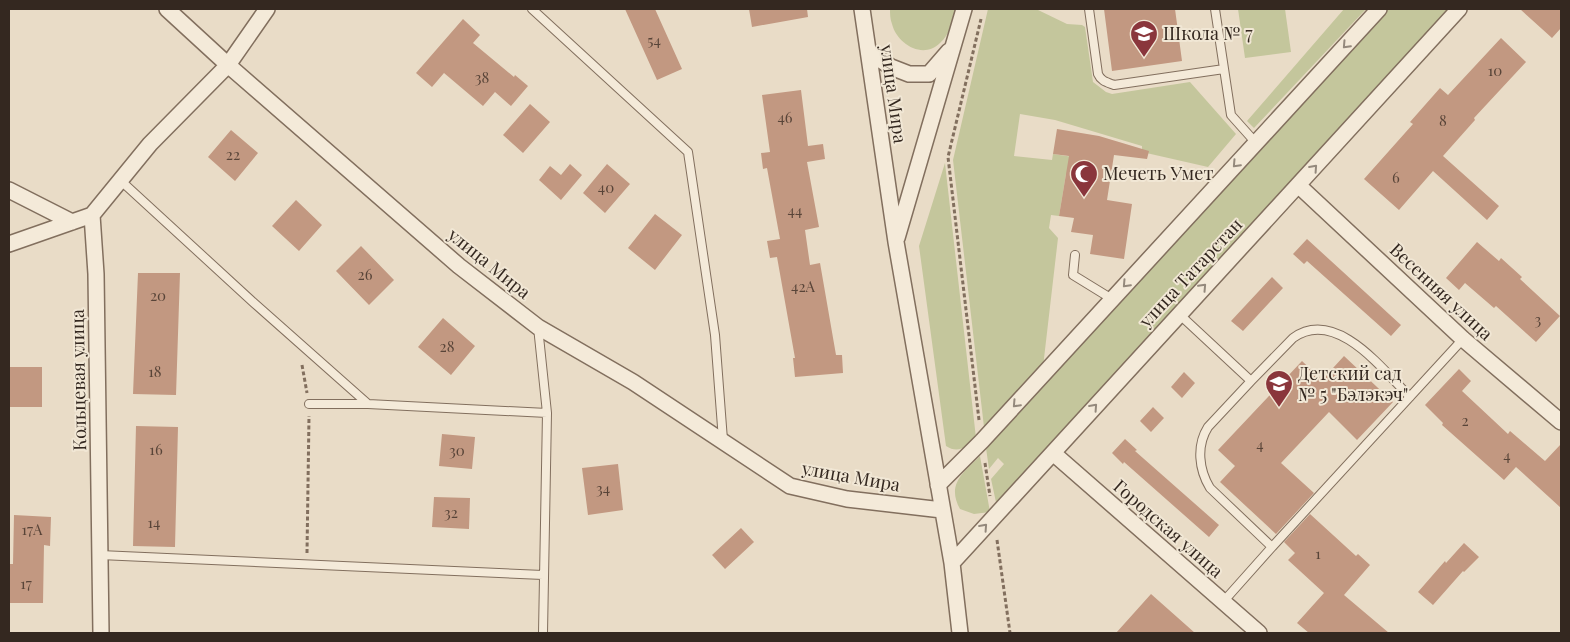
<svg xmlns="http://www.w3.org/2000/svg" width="1570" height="642" viewBox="0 0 1570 642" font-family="'Playfair Display',serif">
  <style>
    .green { fill: #c4c69c }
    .building { fill: #c29881 }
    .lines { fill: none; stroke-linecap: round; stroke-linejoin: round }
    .service-casing { stroke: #826f5e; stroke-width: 10 }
    .minor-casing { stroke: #826f5e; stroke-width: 18 }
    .path { stroke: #826f5e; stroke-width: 3; stroke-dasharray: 4 2.5; stroke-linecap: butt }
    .service { stroke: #f4ead9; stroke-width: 8 }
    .minor { stroke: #f4ead9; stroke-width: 15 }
    .oneway { stroke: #94897c }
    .labels { text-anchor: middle; stroke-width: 4; stroke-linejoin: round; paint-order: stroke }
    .number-label { font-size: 15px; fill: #584438 }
    .poi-label { font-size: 18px; fill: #342820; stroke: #f1e7d5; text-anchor: start }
    .street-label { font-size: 18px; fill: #342820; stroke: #f1e7d5 }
  </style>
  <rect width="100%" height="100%" fill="#e9dcc7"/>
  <path class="green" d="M 890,9 L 957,9 C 953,21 950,34 940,43 C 923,60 897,44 892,24 C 890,19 890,14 890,9 Z
    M 988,9 L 1036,9 L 1067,24 L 1082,25 L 1085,27 L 1093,82 L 1106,92 L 1112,94 L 1190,82 L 1236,134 L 1208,167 L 1142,152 L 1142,146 L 1055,120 L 1020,114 L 1014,156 L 1052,160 L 1053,154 L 1080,158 L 1082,176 L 1066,174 L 1059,216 L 1051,215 L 1049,228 L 1058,238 L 1043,367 L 984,427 L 953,160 Z
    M 1238,9 L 1285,9 L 1291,52 L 1245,58 Z
    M 1344,9 L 1366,9 L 1254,128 L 1247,121 Z
    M 1386,9 L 1448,9 L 1073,420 L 997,507 L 991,479 L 1004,464 L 998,458 L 989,469 L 986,448 Z
    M 945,163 L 976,438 C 967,447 958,454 946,446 L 919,246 Z
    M 980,456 L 990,512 L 974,514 L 960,509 C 946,484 964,472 980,456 Z"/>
  <path class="building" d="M 625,9 L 655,9 L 682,69 L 657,80 Z
    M 749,9 L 807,9 L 808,17 L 752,27 Z
    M 1104,9 L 1175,9 L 1182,61 L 1112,71 Z
    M 1520,9 L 1561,9 L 1561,28 L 1552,38 Z
    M 463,19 L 480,35 L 473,43 L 514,77 L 515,75 L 528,86 L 511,106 L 495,92 L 483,106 L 444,73 L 432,87 L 416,73 Z
    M 1501,38 L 1526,62 L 1474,118 L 1475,120 L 1443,156 L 1499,206 L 1487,220 L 1433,171 L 1399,210 L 1364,179 L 1413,124 L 1410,122 L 1440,88 L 1448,95 Z
    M 801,90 L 808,146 L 823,144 L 825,159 L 807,162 L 819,227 L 805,230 L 810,265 L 820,263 L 836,355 L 842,355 L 843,373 L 795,377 L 793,358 L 795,358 L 777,257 L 770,258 L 767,241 L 780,239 L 767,168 L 763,169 L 761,153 L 770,152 L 762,95 Z
    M 530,104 L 550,122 L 523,153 L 503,135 Z
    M 1057,129 L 1099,136 L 1149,151 L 1147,159 L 1114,155 L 1107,200 L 1132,204 L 1124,259 L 1090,254 L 1093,235 L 1071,232 L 1074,218 L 1059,216 L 1069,156 L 1053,154 Z
    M 231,130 L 258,153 L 235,181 L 208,157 Z
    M 570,164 L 582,175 L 561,200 L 539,180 L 550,166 L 561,175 Z
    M 607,164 L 630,184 L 605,213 L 583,193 Z
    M 296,200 L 322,225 L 299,251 L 272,226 Z
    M 655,214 L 682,235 L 655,270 L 628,248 Z
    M 1307,239 L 1401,325 L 1391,336 L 1307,261 L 1304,264 L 1293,254 Z
    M 1477,242 L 1499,261 L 1501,258 L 1522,277 L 1520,279 L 1560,316 L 1536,342 L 1496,306 L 1494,308 L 1465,283 L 1459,290 L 1446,278 Z
    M 361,246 L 394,280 L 369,305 L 336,271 Z
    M 138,273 L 180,273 L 176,395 L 133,394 Z
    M 1272,277 L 1283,288 L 1243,331 L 1231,321 Z
    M 443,318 L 475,346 L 451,375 L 418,347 Z
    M 1344,356 L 1393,402 L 1357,440 L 1329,412 L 1281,463 L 1314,493 L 1276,534 L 1220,482 L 1235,466 L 1218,450 L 1302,361 L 1322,380 Z
    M 9,367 L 42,367 L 42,407 L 9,407 Z
    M 1459,369 L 1471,381 L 1462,391 L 1508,434 L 1510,431 L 1545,461 L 1561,444 L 1561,508 L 1516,467 L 1504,480 L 1442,425 L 1443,423 L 1425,405 Z
    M 1184,372 L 1195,383 L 1182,398 L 1171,387 Z
    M 1153,407 L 1164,418 L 1151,432 L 1140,421 Z
    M 136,426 L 178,427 L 175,547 L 133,546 Z
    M 442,434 L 475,437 L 472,469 L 439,466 Z
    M 1125,439 L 1137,450 L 1135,451 L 1219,525 L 1209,537 L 1124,462 L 1123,464 L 1112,453 Z
    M 618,464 L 623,510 L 588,515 L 582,468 Z
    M 434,497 L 470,498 L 469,529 L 432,527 Z
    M 1310,514 L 1356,556 L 1358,554 L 1370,565 L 1344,595 L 1389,633 L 1309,633 L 1297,623 L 1324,593 L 1288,560 L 1295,553 L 1284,542 Z
    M 14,515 L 51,517 L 50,546 L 44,545 L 43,603 L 9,603 L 9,564 L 13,564 Z
    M 741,528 L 754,542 L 725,569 L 712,555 Z
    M 1464,543 L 1479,557 L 1464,572 L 1463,571 L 1433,605 L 1418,592 L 1445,561 L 1446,563 Z
    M 1151,594 L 1195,633 L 1116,633 Z"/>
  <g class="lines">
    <defs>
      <path id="service" d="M 532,9 L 688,152 L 715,335 L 723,440
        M 1089,9 L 1098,74 C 1101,81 1106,82 1114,85 L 1224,69
        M 1215,9 L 1231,115 L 1256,143
        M 120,180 L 254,303 L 368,404 L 547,413
        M 1075,255 L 1073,275 L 1112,299
        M 1179,314 L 1251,381 L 1208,427 C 1196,446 1199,470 1210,488 L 1272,547 L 1463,339
        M 538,327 L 547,413 L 543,633
        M 1251,381 L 1293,338 C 1336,307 1383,370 1410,397
        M 309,404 L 368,404
        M 100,555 L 543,575
        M 1223,602 L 1272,547"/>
      <path id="minor" d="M 167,9 L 228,65 L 267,9
        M 862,9 L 896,242 L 952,563 L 960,633
        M 869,52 L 891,67 L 909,74 L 929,74 L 949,51
        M 1298,185 L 1463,339 L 1561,422
        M 9,190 L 72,222
        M 92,215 L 150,144 L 228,65 L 459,266 L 538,327 L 633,382 L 790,486 L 847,499 L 942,510
        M 92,215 L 96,274 L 101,633
        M 897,238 L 964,9
        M 9,244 L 92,215
        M 1053,453 L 1259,633
        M 938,485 L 982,441 L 1379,9
        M 952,563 L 1459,9"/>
    </defs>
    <use href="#service" class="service-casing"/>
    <use href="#minor" class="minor-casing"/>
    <path class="path" d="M 302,365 L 307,393
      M 979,420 L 948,157 L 981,19
      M 985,463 L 990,496
      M 997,540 L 1010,633
      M 307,553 L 309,416"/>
    <use href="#service" class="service"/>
    <use href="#minor" class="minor"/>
  </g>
  <defs><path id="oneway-chevron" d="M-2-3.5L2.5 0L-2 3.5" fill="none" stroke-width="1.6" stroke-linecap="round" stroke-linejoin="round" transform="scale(1.25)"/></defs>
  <g class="oneway">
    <use href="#oneway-chevron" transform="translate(1346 45) rotate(133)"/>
    <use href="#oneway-chevron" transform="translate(1236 164) rotate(133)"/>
    <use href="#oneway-chevron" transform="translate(1314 168) rotate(-48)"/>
    <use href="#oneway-chevron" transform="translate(1126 284) rotate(133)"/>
    <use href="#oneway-chevron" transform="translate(1203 287) rotate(-47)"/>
    <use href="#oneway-chevron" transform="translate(1016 404) rotate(133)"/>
    <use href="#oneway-chevron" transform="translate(1094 407) rotate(-48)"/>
    <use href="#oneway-chevron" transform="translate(984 527) rotate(-48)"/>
  </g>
  <defs>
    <symbol id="school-pin" viewBox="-11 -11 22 30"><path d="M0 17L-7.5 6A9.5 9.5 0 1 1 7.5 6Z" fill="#8a363c" stroke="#f1e7d5"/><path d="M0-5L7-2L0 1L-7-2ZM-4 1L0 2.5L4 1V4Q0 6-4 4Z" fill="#fff"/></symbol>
    <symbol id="mosque-pin" viewBox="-11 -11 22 30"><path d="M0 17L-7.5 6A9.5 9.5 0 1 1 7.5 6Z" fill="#8a363c" stroke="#f1e7d5"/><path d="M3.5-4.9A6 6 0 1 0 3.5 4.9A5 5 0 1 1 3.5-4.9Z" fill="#fff"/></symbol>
  </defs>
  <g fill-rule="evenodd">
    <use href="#school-pin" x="1128" y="18" width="32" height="43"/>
    <use href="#mosque-pin" x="1068" y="158" width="32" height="43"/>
    <use href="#school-pin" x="1263" y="368" width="32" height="43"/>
  </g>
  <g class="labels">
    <g class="number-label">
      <text x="654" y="46">54</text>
      <text x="1495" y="76">10</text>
      <text x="482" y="83">38</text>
      <text x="785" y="123">46</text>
      <text x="1443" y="126">8</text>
      <text x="233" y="160">22</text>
      <text x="1396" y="183">6</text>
      <text x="606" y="193">40</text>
      <text x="795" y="216">44</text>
      <text x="365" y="280">26</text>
      <text x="803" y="292">42А</text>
      <text x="158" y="301">20</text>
      <text x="1538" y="325">3</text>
      <text x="447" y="352">28</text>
      <text x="155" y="377">18</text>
      <text x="1465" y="426">2</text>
      <text x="1260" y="450">4</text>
      <text x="156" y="455">16</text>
      <text x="457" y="456">30</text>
      <text x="1507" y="461">4</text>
      <text x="603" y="494">34</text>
      <text x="451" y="518">32</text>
      <text x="154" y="528">14</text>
      <text x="32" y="535">17А</text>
      <text x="1318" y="559">1</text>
      <text x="26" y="589">17</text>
    </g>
    <g class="poi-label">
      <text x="1163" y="40">Школа № 7</text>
      <text x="1103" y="180">Мечеть Умет</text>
      <text x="1298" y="380">Детский сад<tspan x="1298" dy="21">№ 5 "Бэлэкэч"</tspan></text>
    </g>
    <g class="street-label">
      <text transform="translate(893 94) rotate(82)" y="6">улица Мира</text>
      <text transform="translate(489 264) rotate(39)" y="6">улица Мира</text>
      <text transform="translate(1191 273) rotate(-47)" y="6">улица Татарстан</text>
      <text transform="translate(1441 292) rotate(43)" y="6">Весенняя улица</text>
      <text transform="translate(79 380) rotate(-91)" y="6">Кольцевая улица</text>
      <text transform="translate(851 477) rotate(10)" y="6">улица Мира</text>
      <text transform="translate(1168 529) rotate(41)" y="6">Городская улица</text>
    </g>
  </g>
  <rect width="1570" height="642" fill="none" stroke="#342820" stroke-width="20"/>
</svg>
